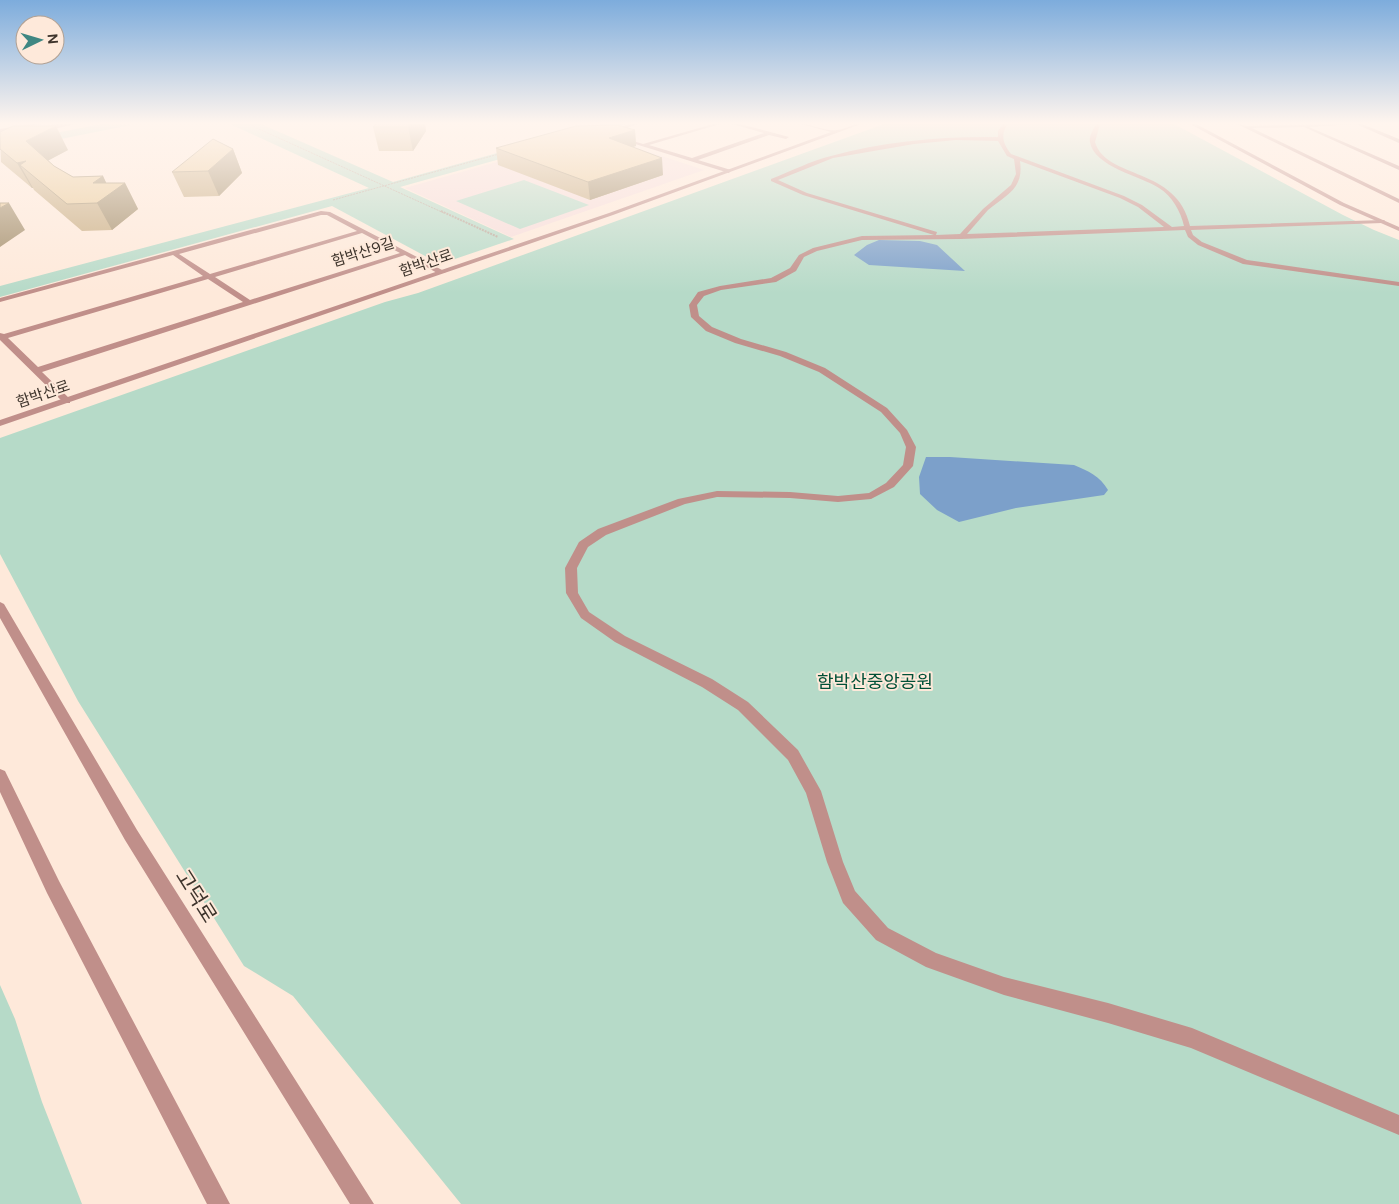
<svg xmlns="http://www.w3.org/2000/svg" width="1399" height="1204" viewBox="0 0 1399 1204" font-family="'DM Sans','Noto Sans KR',sans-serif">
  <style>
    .education { fill: #f7dddb }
    .green { fill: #b6dac8 }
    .water { fill: #7ca0ca }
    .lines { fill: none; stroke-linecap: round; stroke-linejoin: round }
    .path-far1 { stroke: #baa99c; stroke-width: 1; stroke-dasharray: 2 1; stroke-linecap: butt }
    .path { stroke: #baa99c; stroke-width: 2; stroke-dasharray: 2 1; stroke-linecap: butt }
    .service { fill: #c08f8a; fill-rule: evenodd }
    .minor { fill: #c08f8a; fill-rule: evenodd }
    .tertiary { fill: #c08f8a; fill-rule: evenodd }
    .wall { fill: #c8ad83 }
    .shaded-wall { fill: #a28d6a }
    .building { fill: #e8c998; stroke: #a28d6a }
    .labels { text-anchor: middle; stroke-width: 4; stroke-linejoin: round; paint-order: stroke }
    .far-street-label { font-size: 15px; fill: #3e342c; stroke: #fee9da }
    .park-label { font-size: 18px; fill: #005037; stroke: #fee9da }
    .near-street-label { font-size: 21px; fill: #3e342c; stroke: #fee9da }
  </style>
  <rect width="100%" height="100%" fill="#fee9da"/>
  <path class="education" d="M 595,134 L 704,170 L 511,237 L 405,188 Z"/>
  <path class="green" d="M 102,124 L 131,125 L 0,151 L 50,134 Z
    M 230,124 L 261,124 L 393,182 L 602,124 L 626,124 L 400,187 L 514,239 L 440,264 L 332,206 L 0,297 L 0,286 L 369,188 Z
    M 884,124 L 1174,124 L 1343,215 L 1374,230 L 1399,240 L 1399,1204 L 461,1204 L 293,996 L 244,966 L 78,701 L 0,554 L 0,438 L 385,302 L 418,293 Z
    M 524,180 L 589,205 L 520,229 L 456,201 Z
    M 0,985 L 15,1019 L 42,1102 L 82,1204 L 0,1204 Z"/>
  <path class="water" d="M 879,240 L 920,241 L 937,245 L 965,271 L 869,265 L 854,255 L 867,245 Z
    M 926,457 L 950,457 L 1074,465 C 1088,471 1100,476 1108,490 L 1104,495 L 1016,508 L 959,522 L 937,510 L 920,494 L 919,477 Z"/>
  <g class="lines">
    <path class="path-far1" d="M 248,124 L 444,213
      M 333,200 L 499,154"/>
    <path class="path" d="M 441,211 L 498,237"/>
    <path class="service" d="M 57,124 L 67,124 L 0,138 L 0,134 Z"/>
    <path class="minor" d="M 630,124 L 637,124 L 611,134 L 643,144 L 713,124 L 720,124 L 649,145 L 692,158 L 764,133 L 732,124 L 740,124 L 789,137 L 786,139 L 769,135 L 698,160 L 731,170 L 729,173 L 603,134 Z
      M 1003,124 L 1008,124 C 1000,134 1003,144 1011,154 L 1124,196 L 1142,205 L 1172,227 L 1184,226 C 1181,212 1172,196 1159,188 C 1141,176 1094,167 1090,142 C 1089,136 1093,130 1096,124 L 1100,124 L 1095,142 C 1106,180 1177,166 1190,226 L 1384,220 L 1385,221 L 1382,223 L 1191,230 L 1193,235 L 1202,242 L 1247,260 L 1399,282 L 1399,286 L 1243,264 L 1198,245 L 1188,237 L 1185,230 L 961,239 L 862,240 L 817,251 L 804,257 L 796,271 L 776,282 L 721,290 L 704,296 L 697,305 L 699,316 L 712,327 L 741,339 L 786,352 L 825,368 L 887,408 L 907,430 L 916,447 L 913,466 L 894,487 L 871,499 L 838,502 L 790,498 L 717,497 L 685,504 L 606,535 L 588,547 L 577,568 L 578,593 L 589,612 L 625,636 L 712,679 L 748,702 L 798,750 L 821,791 L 843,862 L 855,891 L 888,928 L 936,953 L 1004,977 L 1108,1003 L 1192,1028 L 1399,1115 L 1399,1135 L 1191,1048 L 1108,1023 L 1004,995 L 926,967 L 876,940 L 843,903 L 827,862 L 806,793 L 788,760 L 738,710 L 702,687 L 615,642 L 581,618 L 566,593 L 565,568 L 579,542 L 598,529 L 678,499 L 717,491 L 790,492 L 838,496 L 869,493 L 886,483 L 903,465 L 906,447 L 900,433 L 881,412 L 819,372 L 780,356 L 735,343 L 706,331 L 691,317 L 689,305 L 698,292 L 720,286 L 771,278 L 790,268 L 799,255 L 813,248 L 862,236 L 934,235 L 803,195 L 771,181 L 771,179 C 791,171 811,161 831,156 C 885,141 942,136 998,137 L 998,131 ZM 956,140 L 998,141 L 1007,156 L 1014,159 L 1016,174 L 1011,185 L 983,209 L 960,234 L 936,235 L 937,232 L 807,193 L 778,180 L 833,158 L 914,144 ZM 1020,161 L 1120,198 L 1138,207 L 1164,227 L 967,234 C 974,226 981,218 988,210 C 1007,194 1024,189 1020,161 Z
      M 1237,124 L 1246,126 L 1354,124 L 1309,127 L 1399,166 L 1399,170 L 1304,127 L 1252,128 L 1399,199 L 1399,203 Z
      M 1356,124 L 1362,124 L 1399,139 L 1399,143 Z
      M 321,211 L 330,212 L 446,272 L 439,274 L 405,255 L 42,372 L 70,399 L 70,403 L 64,403 L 0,340 L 0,333 L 4,334 L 203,276 L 173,255 L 0,302 L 0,298 ZM 321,215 L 327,215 L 357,231 L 210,274 L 179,254 ZM 362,233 L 400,253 L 250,300 L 215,277 ZM 208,279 L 243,302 L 38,367 L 8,338 Z"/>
    <path class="tertiary" d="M 31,124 L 41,124 L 0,133 L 0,129 Z
      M 65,124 L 75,124 L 42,132 L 39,130 Z
      M 801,124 C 812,124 826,132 837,130 C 846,129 852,124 861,124 L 613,215 L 0,426 L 0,420 L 609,213 L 831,132 Z
      M 1190,124 L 1196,124 L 1344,203 L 1399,227 L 1399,231 L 1340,205 Z
      M 0,602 L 4,604 L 137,830 L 374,1204 L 350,1204 L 125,840 L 0,618 Z
      M 0,769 L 5,771 L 59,881 L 230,1204 L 207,1204 L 47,893 L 0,792 Z"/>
  </g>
  <path class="wall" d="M 376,124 L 425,124 L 426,131 L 413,151 L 379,151 L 373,127 Z
    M 635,130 L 636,146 L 633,147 L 663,175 L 590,200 L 498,165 L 496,148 Z
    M 0,132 L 68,150 L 48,160 L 54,166 L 73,177 L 103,176 L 106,183 L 125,183 L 138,209 L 112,230 L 82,231 L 34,190 L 33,188 L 32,188 L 1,162 Z
    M 233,149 L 242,173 L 219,196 L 184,197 L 172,172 Z"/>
  <path class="shaded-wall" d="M 410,124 L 425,124 L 426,131 L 413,151 L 408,127 Z
    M 56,126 L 68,150 L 40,165 L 26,141 Z
    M 635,130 L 636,146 L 610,154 L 609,138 Z
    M 233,149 L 242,173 L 219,196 L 208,171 Z
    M 662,158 L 663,175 L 590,200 L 588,182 Z
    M 26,161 L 20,165 L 33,188 L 32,188 L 17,163 Z
    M 103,176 L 111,193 L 125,183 L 138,209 L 112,230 L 97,203 L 93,183 Z
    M 9,203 L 25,230 L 0,247 L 0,208 Z"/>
  <path class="building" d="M 376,124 L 410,124 L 408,127 L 373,127 Z
    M 617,125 L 635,130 L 609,138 L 662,158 L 588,182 L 496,148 L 576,126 Z
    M 13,126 L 56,126 L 26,141 L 54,166 L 73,177 L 103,176 L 93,183 L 125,183 L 97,203 L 67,204 L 20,165 L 26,161 L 17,163 L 0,149 L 0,132 Z
    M 213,139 L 233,149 L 208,171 L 172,172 Z
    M 0,203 L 9,203 L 0,208 Z"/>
  <linearGradient id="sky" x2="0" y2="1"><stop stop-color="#7dacdc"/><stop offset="0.42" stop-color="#fff5ee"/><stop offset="1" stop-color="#fff5ee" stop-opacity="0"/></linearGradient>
  <rect width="1399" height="293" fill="url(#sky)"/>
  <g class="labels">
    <g class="far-street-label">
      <text transform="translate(363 252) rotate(-18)" y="5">함박산9길</text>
      <text transform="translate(426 263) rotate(-19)" y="5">함박산로</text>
      <text transform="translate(43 394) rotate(-19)" y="5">함박산로</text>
    </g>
    <g class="park-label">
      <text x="875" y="688">함박산중앙공원</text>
    </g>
    <g class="near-street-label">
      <text transform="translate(196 896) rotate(58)" y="7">고덕로</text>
    </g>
  </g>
  <g transform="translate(40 40) rotate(85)"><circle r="24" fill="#fee9da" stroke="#b1a194"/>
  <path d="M0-4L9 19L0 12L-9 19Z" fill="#3f8782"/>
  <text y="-8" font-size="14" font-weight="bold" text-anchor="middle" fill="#3e342c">N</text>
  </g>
</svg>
